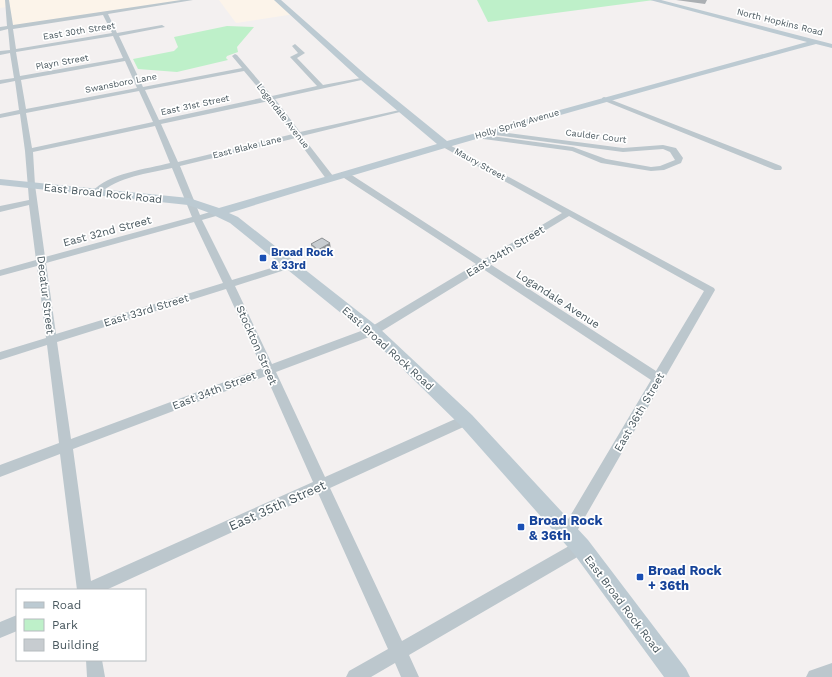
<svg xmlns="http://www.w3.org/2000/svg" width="832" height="677" viewBox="0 0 832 677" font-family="'Work Sans',sans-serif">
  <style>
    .commercial { fill: #fcf4ea }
    .green { fill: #bef0c9 }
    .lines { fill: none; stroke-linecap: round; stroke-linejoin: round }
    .street { fill: #bcc7cd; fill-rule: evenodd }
    .secondary { fill: #bccad2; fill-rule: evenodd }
    .wall { fill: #abafb3 }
    .shaded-wall { fill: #8b8f92 }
    .building { fill: #c7ccd0; stroke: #8b8f92 }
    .transit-dot { fill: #1a4fb4; stroke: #fff; stroke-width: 1.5 }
    .labels { text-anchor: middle; stroke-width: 3.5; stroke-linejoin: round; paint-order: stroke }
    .far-street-label { font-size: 9px; fill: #48575e; stroke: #fff }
    .street-label { font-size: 11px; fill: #48575e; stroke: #fff }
    .transit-label { font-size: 11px; font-weight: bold; fill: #164399; stroke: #fff; text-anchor: start }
    .near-street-label { font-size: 13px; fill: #48575e; stroke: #fff }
    .near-transit-label { font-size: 13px; font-weight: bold; fill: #164399; stroke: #fff; text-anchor: start }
  </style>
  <rect width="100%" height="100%" fill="#f3f0f0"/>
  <path class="commercial" d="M 0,0 L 189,0 L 11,27 L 8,7 L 0,8 Z
    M 219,0 L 278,0 L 295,14 L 236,23 Z"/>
  <path class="green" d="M 477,0 L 654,0 L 488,22 Z
    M 227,26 L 254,27 L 237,47 L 238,52 L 227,56 L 226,58 L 228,60 L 177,72 L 138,69 L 133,59 L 174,51 L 178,47 L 174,37 Z"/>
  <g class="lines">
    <path class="street" d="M 5,0 L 9,0 L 13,25 L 181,0 L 193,0 L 108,14 L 117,33 L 162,25 L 165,27 L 119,36 L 143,87 L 242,68 L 232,56 L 235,54 L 237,55 L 272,96 L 317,86 L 290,57 L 298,53 L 292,46 L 295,44 L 305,53 L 297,58 L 323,85 L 366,77 L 366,79 L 275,99 L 300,132 L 404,109 L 404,111 L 302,136 L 333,176 L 333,180 L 327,180 L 296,138 L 180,166 L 200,215 L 220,209 L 224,212 L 223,214 L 202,220 L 232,280 L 291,262 L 296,265 L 294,267 L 235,286 L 272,364 L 369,328 L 476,264 L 341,176 L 341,172 L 347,172 L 483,260 L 562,213 L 441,146 L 441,142 L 444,142 L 714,288 L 715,290 L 573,538 L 568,540 L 563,538 L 561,533 L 563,528 L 651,380 L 483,269 L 377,334 L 276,372 L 325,477 L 462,416 L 466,415 L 470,416 L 472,420 L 470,424 L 330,488 L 402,641 L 576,542 L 581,540 L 586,542 L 588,547 L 586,552 L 409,655 L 419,677 L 401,677 L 395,663 L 371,677 L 346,677 L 349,671 L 388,649 L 318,493 L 106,590 L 77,590 L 60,454 L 0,477 L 0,465 L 59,443 L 47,345 L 0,360 L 0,352 L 46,338 L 37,266 L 0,276 L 0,270 L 36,260 L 29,205 L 0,212 L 0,206 L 29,200 L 25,151 L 20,114 L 0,118 L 0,114 L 19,110 L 15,81 L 0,84 L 0,80 L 14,78 L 10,53 L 0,55 L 0,51 L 10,50 L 8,29 L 0,31 L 0,27 L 7,26 ZM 103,15 L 112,33 L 16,49 L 13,29 ZM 113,36 L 123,58 L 20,76 L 16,52 ZM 125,61 L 137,88 L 26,109 L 21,80 ZM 244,71 L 266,97 L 159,120 L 145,90 ZM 139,91 L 153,122 L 32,148 L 26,113 ZM 269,101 L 293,134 L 178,162 L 161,124 ZM 155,126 L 170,163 C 147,169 108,173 92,192 L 93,194 L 99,194 C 119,176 147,174 172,168 L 192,217 L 45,257 L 35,185 L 33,152 ZM 569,216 L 704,291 L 656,371 L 490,264 ZM 194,222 L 223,283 L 56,334 L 46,263 ZM 226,289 L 262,368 L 71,439 L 57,342 ZM 266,376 L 313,482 L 91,581 L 73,449 Z
      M 604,97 L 781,166 L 782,168 L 781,170 L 775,170 L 602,100 L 602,98 Z
      M 485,130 L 623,148 L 663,145 L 676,148 L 683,158 L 681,163 L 664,170 L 651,171 L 601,163 L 572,151 L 476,138 L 472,136 L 476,134 L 573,147 L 606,159 L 651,167 L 660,166 L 675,160 L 670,152 L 663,149 L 623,152 L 488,134 L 484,132 Z
      M 17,615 L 17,631 L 0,638 L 0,622 Z
      M 86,660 L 102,660 L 105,677 L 87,677 Z
      M 832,663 L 832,677 L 806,677 L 809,671 Z"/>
    <path class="secondary" d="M 274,0 L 281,0 L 367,76 L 447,141 L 807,42 L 650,0 L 661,0 L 832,44 L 832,48 L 816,44 C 620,97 424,153 229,213 L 238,217 L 378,327 L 472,415 L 588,540 L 686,669 L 690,677 L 664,677 L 574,554 L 460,425 L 368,335 L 230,223 L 207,212 L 188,205 L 0,185 L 0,179 L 189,198 L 219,208 L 437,144 L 361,80 Z"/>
  </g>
  <path class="wall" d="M 676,0 L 707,0 L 705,4 Z
    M 311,244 L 331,249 L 319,255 L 311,249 Z"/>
  <path class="shaded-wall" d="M 330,243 L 331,249 L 319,255 L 318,250 Z"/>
  <path class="building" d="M 322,238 L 330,243 L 318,250 L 311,244 Z"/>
  <g class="transit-dot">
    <rect x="259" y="254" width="8" height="8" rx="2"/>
    <rect x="517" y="523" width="8" height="8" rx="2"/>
    <rect x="636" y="573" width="8" height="8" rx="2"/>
  </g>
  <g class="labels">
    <g class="far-street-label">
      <text transform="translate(780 22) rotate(14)" y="3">North Hopkins Road</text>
      <text transform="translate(79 31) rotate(-9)" y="3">East 30th Street</text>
      <text transform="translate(62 62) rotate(-10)" y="3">Playn Street</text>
      <text transform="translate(121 83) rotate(-11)" y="3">Swansboro Lane</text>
      <text transform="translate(195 105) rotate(-12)" y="3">East 31st Street</text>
      <text transform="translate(283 116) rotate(52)" y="3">Logandale Avenue</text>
      <text transform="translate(517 124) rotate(-16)" y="3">Holly Spring Avenue</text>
      <text transform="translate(596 136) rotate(7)" y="3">Caulder Court</text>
      <text transform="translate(247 147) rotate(-14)" y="3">East Blake Lane</text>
      <text transform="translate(480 164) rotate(29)" y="3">Maury Street</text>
    </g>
    <g class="street-label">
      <text transform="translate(103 193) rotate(6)" y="4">East Broad Rock Road</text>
      <text transform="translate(107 231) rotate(-15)" y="4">East 32nd Street</text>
      <text transform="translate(505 251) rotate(-31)" y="4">East 34th Street</text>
      <text transform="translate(46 295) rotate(83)" y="4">Decatur Street</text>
      <text transform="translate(558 299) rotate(33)" y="4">Logandale Avenue</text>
      <text transform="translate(146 310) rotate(-17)" y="4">East 33rd Street</text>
      <text transform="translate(257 345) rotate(66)" y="4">Stockton Street</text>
      <text transform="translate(388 348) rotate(42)" y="4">East Broad Rock Road</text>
      <text transform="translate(214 390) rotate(-21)" y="4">East 34th Street</text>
      <text transform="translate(639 412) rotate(-60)" y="4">East 36th Street</text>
      <text transform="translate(623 604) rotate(53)" y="4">East Broad Rock Road</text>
    </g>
    <g class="transit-label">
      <text x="271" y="256">Broad Rock<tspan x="271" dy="13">&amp; 33rd</tspan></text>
    </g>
    <g class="near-street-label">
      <text transform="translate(277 505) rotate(-24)" y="5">East 35th Street</text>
    </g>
    <g class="near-transit-label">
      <text x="529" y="525">Broad Rock<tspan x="529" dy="15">&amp; 36th</tspan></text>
      <text x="648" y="575">Broad Rock<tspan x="648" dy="15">+ 36th</tspan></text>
    </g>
  </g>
  <rect x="16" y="589" width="130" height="72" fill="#ffffff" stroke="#b6bcbf"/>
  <rect x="24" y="602" width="20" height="6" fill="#bccad2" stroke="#b6bcbf"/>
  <text x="52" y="609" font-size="12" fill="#48575e">Road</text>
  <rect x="24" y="619" width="20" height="12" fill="#bef0c9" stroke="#b6bcbf"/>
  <text x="52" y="629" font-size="12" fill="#48575e">Park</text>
  <rect x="24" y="639" width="20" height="12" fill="#c7ccd0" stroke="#b6bcbf"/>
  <text x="52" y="649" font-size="12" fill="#48575e">Building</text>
</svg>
